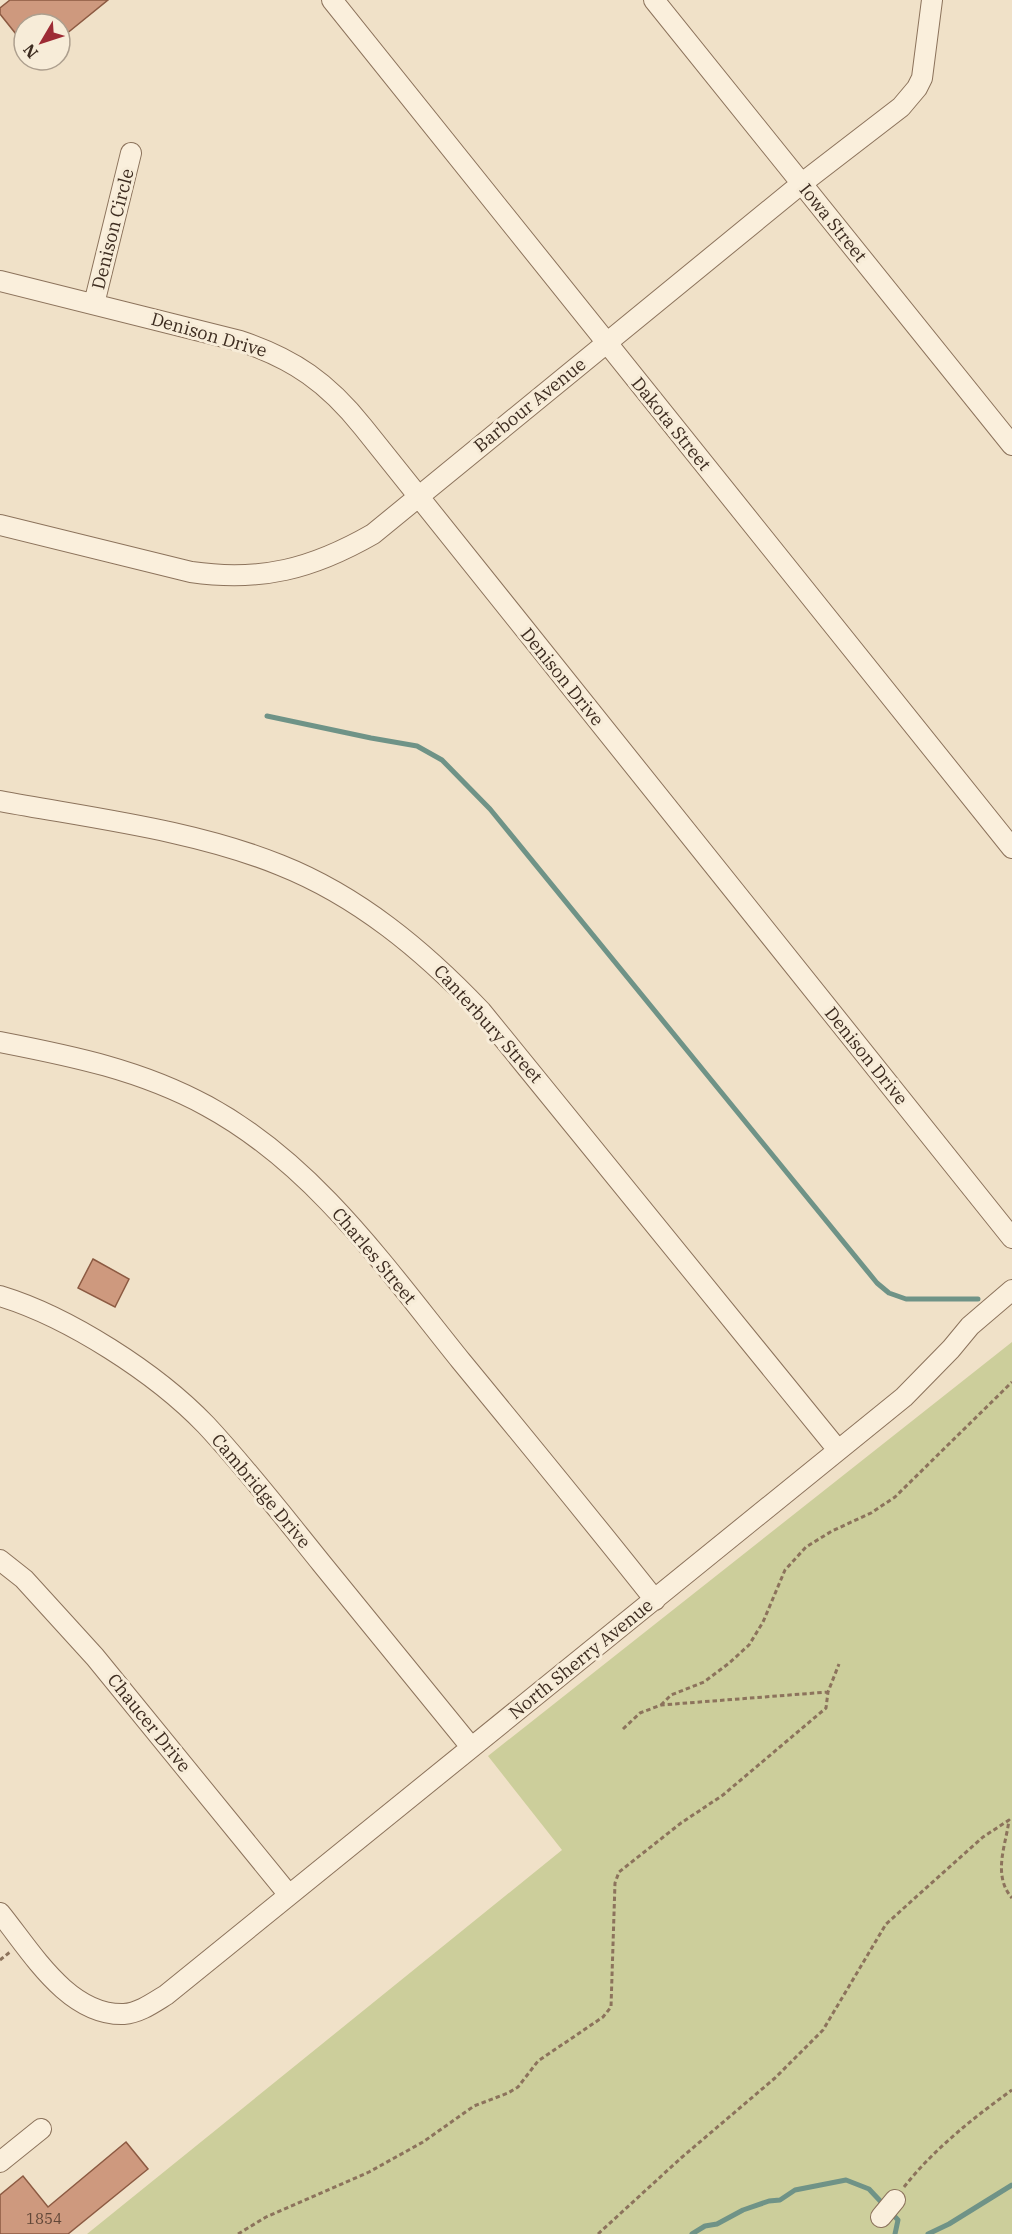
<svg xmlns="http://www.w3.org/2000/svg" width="1012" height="2234" viewBox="0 0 1012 2234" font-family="'IBM Plex Serif',serif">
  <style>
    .green { fill: #ccce9b }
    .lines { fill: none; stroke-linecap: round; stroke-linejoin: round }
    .stream { stroke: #6f9387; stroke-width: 5 }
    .building { fill: #ce997e; stroke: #8c5a42; stroke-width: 1.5 }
    .minor-casing { stroke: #8c735c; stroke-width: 22 }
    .path { stroke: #8c735c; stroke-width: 3; stroke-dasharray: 4.5 3; stroke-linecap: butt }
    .minor { stroke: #faefdc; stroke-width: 20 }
    .labels { text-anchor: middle; stroke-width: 6; stroke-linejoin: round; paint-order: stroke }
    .number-label { font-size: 15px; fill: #614738 }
    .street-label { font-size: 18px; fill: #3d2c20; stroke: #f7ecd8 }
  </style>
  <rect width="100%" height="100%" fill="#f0e1c8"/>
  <path class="green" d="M 1012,1342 L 1012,2234 L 87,2234 L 562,1850 L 488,1756 Z"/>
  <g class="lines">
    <path class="stream" d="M 267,716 L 371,738 L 417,746 L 442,760 L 490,809 L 877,1283 L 889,1293 L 906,1299 L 978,1299
      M 692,2234 L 705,2226 L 717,2224 L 743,2210 L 769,2201 L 780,2200 L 795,2190 L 846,2180 L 869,2189 L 898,2220 L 895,2234
      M 928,2234 L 949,2224 L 1012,2185"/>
  </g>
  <path class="building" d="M 10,0 L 108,0 L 60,39 L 60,24 L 24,24 L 24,44 L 0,14 L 0,8 Z
    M 93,1259 L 129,1279 L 115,1307 L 78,1288 Z
    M 126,2142 L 148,2169 L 68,2234 L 0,2234 L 0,2195 L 23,2176 L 48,2207 Z"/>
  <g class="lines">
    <defs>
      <path id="minor" d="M 332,0 L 1012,848
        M 654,0 L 1012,445
        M 0,281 L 240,341 C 294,359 328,383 363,427 L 1012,1238
        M 94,304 L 131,153
        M 0,525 L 191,572 C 261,582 312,569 373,534 L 801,184 L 901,107 L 917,88 L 922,78 L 932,0
        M 0,801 C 91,818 194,830 280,865 C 358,896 423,950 481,1011 L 838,1450
        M 0,1042 C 72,1056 141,1070 207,1106 C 314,1164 386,1268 461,1361 C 526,1440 591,1519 655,1600
        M 0,1296 C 69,1317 156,1373 206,1425 C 247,1469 284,1517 322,1564 C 372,1625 421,1686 471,1747
        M 0,1560 L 24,1579 L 95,1657 L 289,1895
        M 0,1913 C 31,1951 68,2016 124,2014 C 139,2013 153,2003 166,1995 L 904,1397 L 951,1349 L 970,1326 L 1012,1290
        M 0,2162 L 41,2129
        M 881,2217 L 895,2200"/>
    </defs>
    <use href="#minor" class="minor-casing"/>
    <path class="path" d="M 661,1705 L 671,1695 L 704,1682 L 728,1664 L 749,1645 L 763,1622 L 785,1570 L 806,1547 L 832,1531 L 871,1513 L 895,1497 L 1012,1382
      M 623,1729 L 640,1713 L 661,1705 L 828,1692
      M 0,1960 L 10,1952
      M 904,2187 C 934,2149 973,2118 1012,2090
      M 238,2234 L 266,2217 L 369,2172 L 423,2142 L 474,2106 L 508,2093 L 518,2087 L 538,2061 L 603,2017 L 611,2007 L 615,1883 L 619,1872 L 681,1823 L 723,1795 L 826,1708 L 828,1692 L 839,1664
      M 598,2234 L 681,2158 L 775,2078 L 823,2030 L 886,1924 L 983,1837 L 1009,1820 C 1006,1845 992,1875 1012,1898"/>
    <use href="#minor" class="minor"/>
  </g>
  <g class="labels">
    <g class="number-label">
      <text x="44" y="2224">1854</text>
    </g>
    <g class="street-label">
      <text transform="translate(833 223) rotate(51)" y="6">Iowa Street</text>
      <text transform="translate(113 229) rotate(-76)" y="6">Denison Circle</text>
      <text transform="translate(209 335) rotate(16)" y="6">Denison Drive</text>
      <text transform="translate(530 405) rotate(-39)" y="6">Barbour Avenue</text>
      <text transform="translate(671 424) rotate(51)" y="6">Dakota Street</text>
      <text transform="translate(562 677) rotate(51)" y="6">Denison Drive</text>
      <text transform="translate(488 1024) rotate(48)" y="6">Canterbury Street</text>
      <text transform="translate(866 1056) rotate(51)" y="6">Denison Drive</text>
      <text transform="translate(374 1256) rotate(50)" y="6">Charles Street</text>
      <text transform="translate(261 1491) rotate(50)" y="6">Cambridge Drive</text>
      <text transform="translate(581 1659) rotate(-39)" y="6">North Sherry Avenue</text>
      <text transform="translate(149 1723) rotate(51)" y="6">Chaucer Drive</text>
    </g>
  </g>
  <g transform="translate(42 42) rotate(231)"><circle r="28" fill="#f7ecd8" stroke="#ad9f8e" stroke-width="1.5"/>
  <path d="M0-4.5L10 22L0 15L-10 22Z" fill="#9d2b34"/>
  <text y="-9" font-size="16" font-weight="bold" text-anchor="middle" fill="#3d2c20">N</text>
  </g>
</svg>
